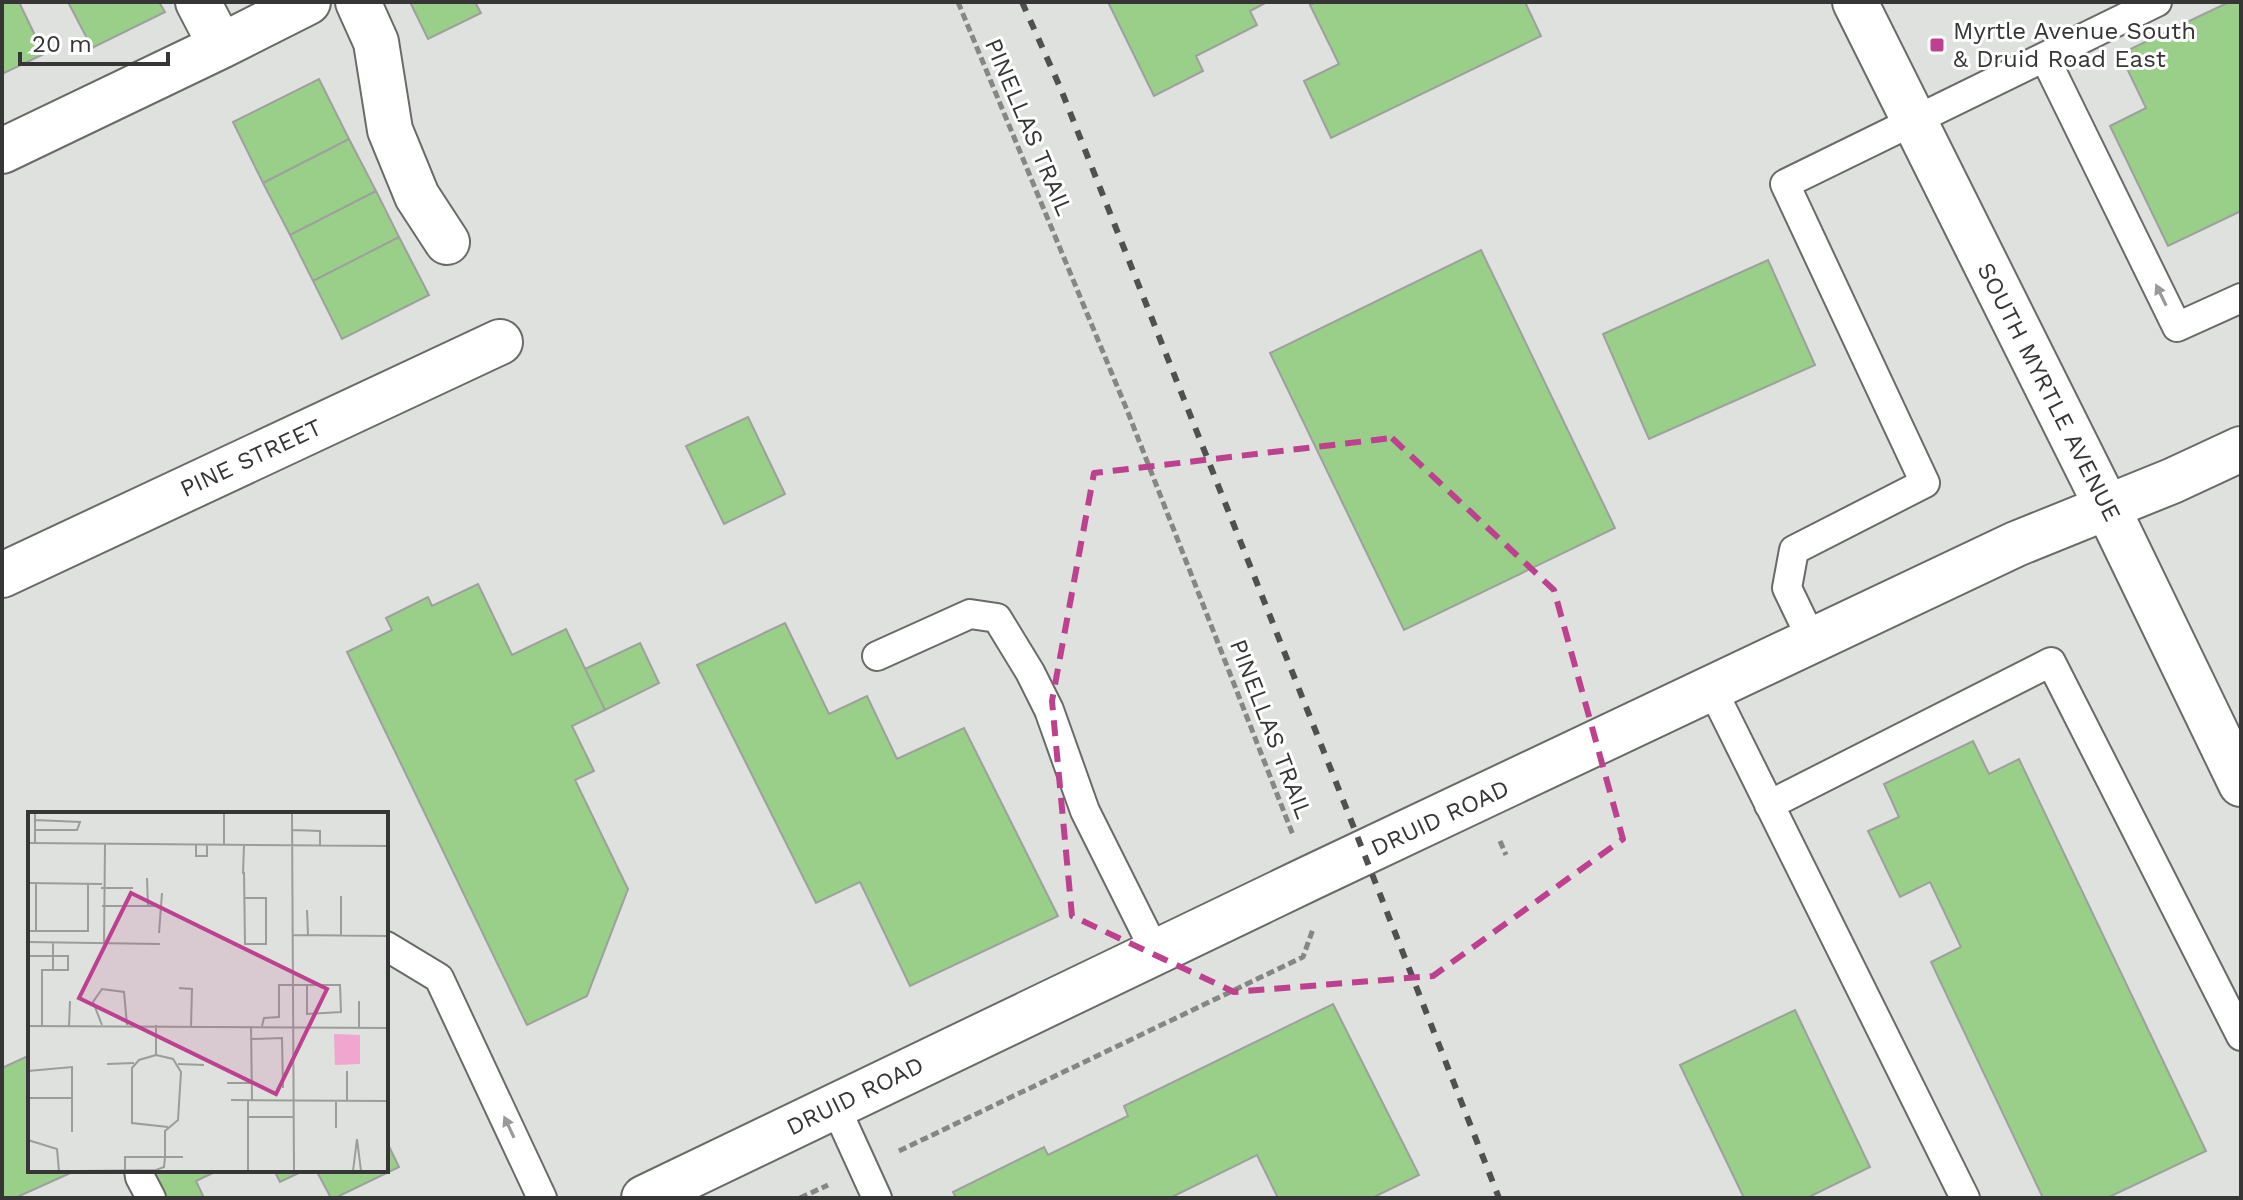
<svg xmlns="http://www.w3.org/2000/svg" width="2243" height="1200" viewBox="0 0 2243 1200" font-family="'Work Sans',sans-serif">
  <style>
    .building { fill: #99cf88; stroke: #9ea09d; stroke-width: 2 }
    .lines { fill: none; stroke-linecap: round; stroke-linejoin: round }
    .lane-casing { stroke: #686b68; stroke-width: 32 }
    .street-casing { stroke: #686b68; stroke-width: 48 }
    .secondary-casing { stroke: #686b68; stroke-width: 48 }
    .path { stroke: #858785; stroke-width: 5; stroke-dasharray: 8 4; stroke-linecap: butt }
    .lane { stroke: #fff; stroke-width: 28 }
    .street { stroke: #fff; stroke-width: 44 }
    .secondary { stroke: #fff; stroke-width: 44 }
    .rail { stroke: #4f504f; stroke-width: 6; stroke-dasharray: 10 10; stroke-linecap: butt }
    .oneway { fill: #9a9a9a }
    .marked { fill: none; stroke: #be418f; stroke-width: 6; stroke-dasharray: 16 10; stroke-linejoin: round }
    .poi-dot { fill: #be418f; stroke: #fff; stroke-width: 3 }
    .labels { text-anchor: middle; stroke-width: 6; stroke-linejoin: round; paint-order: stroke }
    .poi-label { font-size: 24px; fill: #353635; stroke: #fff; text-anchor: start }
    .street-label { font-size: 24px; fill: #353635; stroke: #fff }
    .inset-road { fill: none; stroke: #9a9d9a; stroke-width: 2 }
    .view { fill: #be418f; fill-opacity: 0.15; stroke: #be418f; stroke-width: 4 }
    .inset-edge { fill: none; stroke: #353635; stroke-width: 4 }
  </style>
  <rect width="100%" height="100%" fill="#dee1dd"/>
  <path class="building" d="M 2,2 L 19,2 L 44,54 L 2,74 Z
    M 68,2 L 159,2 L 165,12 L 92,48 Z
    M 410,2 L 475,2 L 481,13 L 428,39 Z
    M 1108,2 L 1267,2 L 1250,11 L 1257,25 L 1196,56 L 1203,71 L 1154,96 Z
    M 1316,2 L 1525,2 L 1541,36 L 1331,138 L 1304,81 L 1339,64 L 1310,5 Z
    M 2229,2 L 2241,2 L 2241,211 L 2168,246 L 2110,126 L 2146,108 L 2120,54 Z
    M 319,79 L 349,139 L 263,183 L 233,122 Z
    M 349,139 L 376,191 L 290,235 L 263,183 Z
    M 376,191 L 399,237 L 313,281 L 290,235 Z
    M 399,237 L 429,295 L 342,339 L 313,281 Z
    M 1481,250 L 1615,528 L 1404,630 L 1270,353 Z
    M 1768,260 L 1815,365 L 1649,439 L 1603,334 Z
    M 748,417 L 785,494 L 724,524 L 686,446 Z
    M 478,584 L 512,655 L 566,629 L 605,710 L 572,726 L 594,771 L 575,780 L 628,889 L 587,996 L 527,1025 L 347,652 L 392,630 L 386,618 L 428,597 L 432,606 Z
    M 785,623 L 829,714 L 867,696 L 897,759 L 964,728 L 1058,916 L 910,986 L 860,882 L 816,903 L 697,665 Z
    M 640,643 L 659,683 L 605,710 L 585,669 Z
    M 1973,741 L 1989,774 L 2019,759 L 2206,1151 L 2107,1198 L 2043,1198 L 1931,962 L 1961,947 L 1930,882 L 1900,897 L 1868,831 L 1899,817 L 1884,784 Z
    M 1333,1004 L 1419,1175 L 1372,1198 L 1278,1198 L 1257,1155 L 1170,1198 L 956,1198 L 953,1192 L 1044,1147 L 1048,1155 L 1128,1116 L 1124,1106 Z
    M 1795,1010 L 1870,1167 L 1807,1198 L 1744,1198 L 1680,1065 Z
    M 30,1055 L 30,1170 L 77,1170 L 15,1198 L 2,1198 L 2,1068 Z
    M 386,1140 L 399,1167 L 335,1198 L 331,1198 L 316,1170 L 386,1170 Z
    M 147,1170 L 219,1170 L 196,1181 L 204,1198 L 162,1198 Z
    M 274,1170 L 305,1170 L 280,1182 Z"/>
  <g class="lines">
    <defs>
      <path id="lane" d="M 2045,58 L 2177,327 L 2241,298
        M 1812,640 L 1787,588 L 1794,550 L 1925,483 L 1785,184 L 2157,2
        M 877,656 L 970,614 L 997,618 L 1030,672 L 1049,710 L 1085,811 L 1156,953
        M 1711,687 L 1965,1198
        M 1769,805 L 2051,662 L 2241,1036
        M 386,946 L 439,978 L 542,1198
        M 835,1106 L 877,1198
        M 139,1170 L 140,1177 L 151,1198"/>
      <path id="street" d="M 198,2 L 221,46
        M 358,2 L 376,42 L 390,130 L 417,196 L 447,242
        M 2,151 L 221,46 L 308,2
        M 2,575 L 500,342"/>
      <path id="secondary" d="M 1855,2 L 2107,507 L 2241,784
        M 644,1198 L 1310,878 L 2016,544 L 2172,481 L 2241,449"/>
    </defs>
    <use href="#lane" class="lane-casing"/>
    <use href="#street" class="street-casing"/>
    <use href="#secondary" class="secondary-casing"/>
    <path class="path" d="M 958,2 L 1127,410 L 1293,835
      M 1500,841 L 1506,855
      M 899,1151 L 1303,957 L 1313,929
      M 800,1198 L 828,1185"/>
    <use href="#lane" class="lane"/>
    <use href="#street" class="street"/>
    <use href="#secondary" class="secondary"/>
    <path class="rail" d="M 1022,2 L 1060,87 L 1345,805 L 1499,1198"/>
  </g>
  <defs><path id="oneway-solid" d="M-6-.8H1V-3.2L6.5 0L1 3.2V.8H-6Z" transform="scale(2)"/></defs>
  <g class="oneway">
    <use href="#oneway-solid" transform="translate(2161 295) rotate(-116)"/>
    <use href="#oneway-solid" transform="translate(509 1127) rotate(-115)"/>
  </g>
  <path class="marked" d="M 1392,438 L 1554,590 L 1623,839 L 1433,976 L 1234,992 L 1072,916 L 1052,701 L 1094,473 Z"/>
  <rect class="poi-dot" x="1929" y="37" width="16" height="16" rx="4"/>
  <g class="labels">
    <g class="poi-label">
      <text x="1953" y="39">Myrtle Avenue South<tspan x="1953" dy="28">&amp; Druid Road East</tspan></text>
    </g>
    <g class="street-label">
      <text transform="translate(1029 127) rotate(67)" y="8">PINELLAS TRAIL</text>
      <text transform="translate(2049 392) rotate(63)" y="8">SOUTH MYRTLE AVENUE</text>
      <text transform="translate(251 458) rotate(-25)" y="8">PINE STREET</text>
      <text transform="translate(1271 729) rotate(69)" y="8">PINELLAS TRAIL</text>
      <text transform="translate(1440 818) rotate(-25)" y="8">DRUID ROAD</text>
      <text transform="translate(855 1096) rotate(-26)" y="8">DRUID ROAD</text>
    </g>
  </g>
  <g transform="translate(28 812)">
    <rect width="360" height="360" fill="#dee1dd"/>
    <path d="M 306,222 L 332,223 L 332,252 L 307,253 Z" fill="#f1a6cf"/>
    <path class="inset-road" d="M 196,1 L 196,33M 264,1 L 266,359M 7,18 L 49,18 L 52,10 L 7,8M 265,18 L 292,19 L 292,34M 0,31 L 360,34M 7,31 L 7,1M 168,33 L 168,44 L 179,44 L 179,33M 216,60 L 217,132 L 238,132 L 238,86 L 217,86M 215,62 L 216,33M 119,66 L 120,94M 0,71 L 74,72M 73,76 L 105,76M 313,84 L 313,123M 74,94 L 134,94M 279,98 L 280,123M 2,119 L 60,119 L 60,72M 8,120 L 8,72M 131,121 L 134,81M 265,123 L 360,124M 0,130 L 132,132M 76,131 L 77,32M 0,144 L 40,144 L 40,158 L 25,158M 151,176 L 164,177 L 163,214M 74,213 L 65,190 L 74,177 L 96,180 L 99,213M 0,214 L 360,216M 14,214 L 14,158 L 25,158 L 25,131M 41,214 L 42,189M 223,214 L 224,288M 234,214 L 236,206 L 251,205 L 251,173 L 312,173 L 313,200 L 279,202 L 279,173M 331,216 L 331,189M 223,227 L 254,226 L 255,276M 128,243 L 111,248 L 104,256 L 104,311 L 140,315M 79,252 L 106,251M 150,252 L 176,253M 0,259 L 44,255 L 44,320M 319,259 L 319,289M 199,271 L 224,271M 0,286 L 44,286M 203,288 L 360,289M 220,305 L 266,305M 308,316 L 308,289M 0,328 L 29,337 L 31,359M 97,358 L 97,345 L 137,345 L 137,319 L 150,308 L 153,260 L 145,247 L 128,243 L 128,213M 0,359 L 44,359M 50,359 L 128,358 L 136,355 L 137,345 L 155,345M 220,359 L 220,288M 325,359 L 329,327 L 333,359"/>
    <path class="view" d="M 103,81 L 299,177 L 248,282 L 51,186 Z"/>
    <rect width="360" height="360" class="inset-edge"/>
  </g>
  <rect width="2243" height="1200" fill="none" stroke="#353635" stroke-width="8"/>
  <path d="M20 52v12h148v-12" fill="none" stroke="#353635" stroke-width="4"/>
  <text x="32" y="52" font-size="24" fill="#353635" stroke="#ffffff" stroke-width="6" paint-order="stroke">20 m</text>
</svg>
